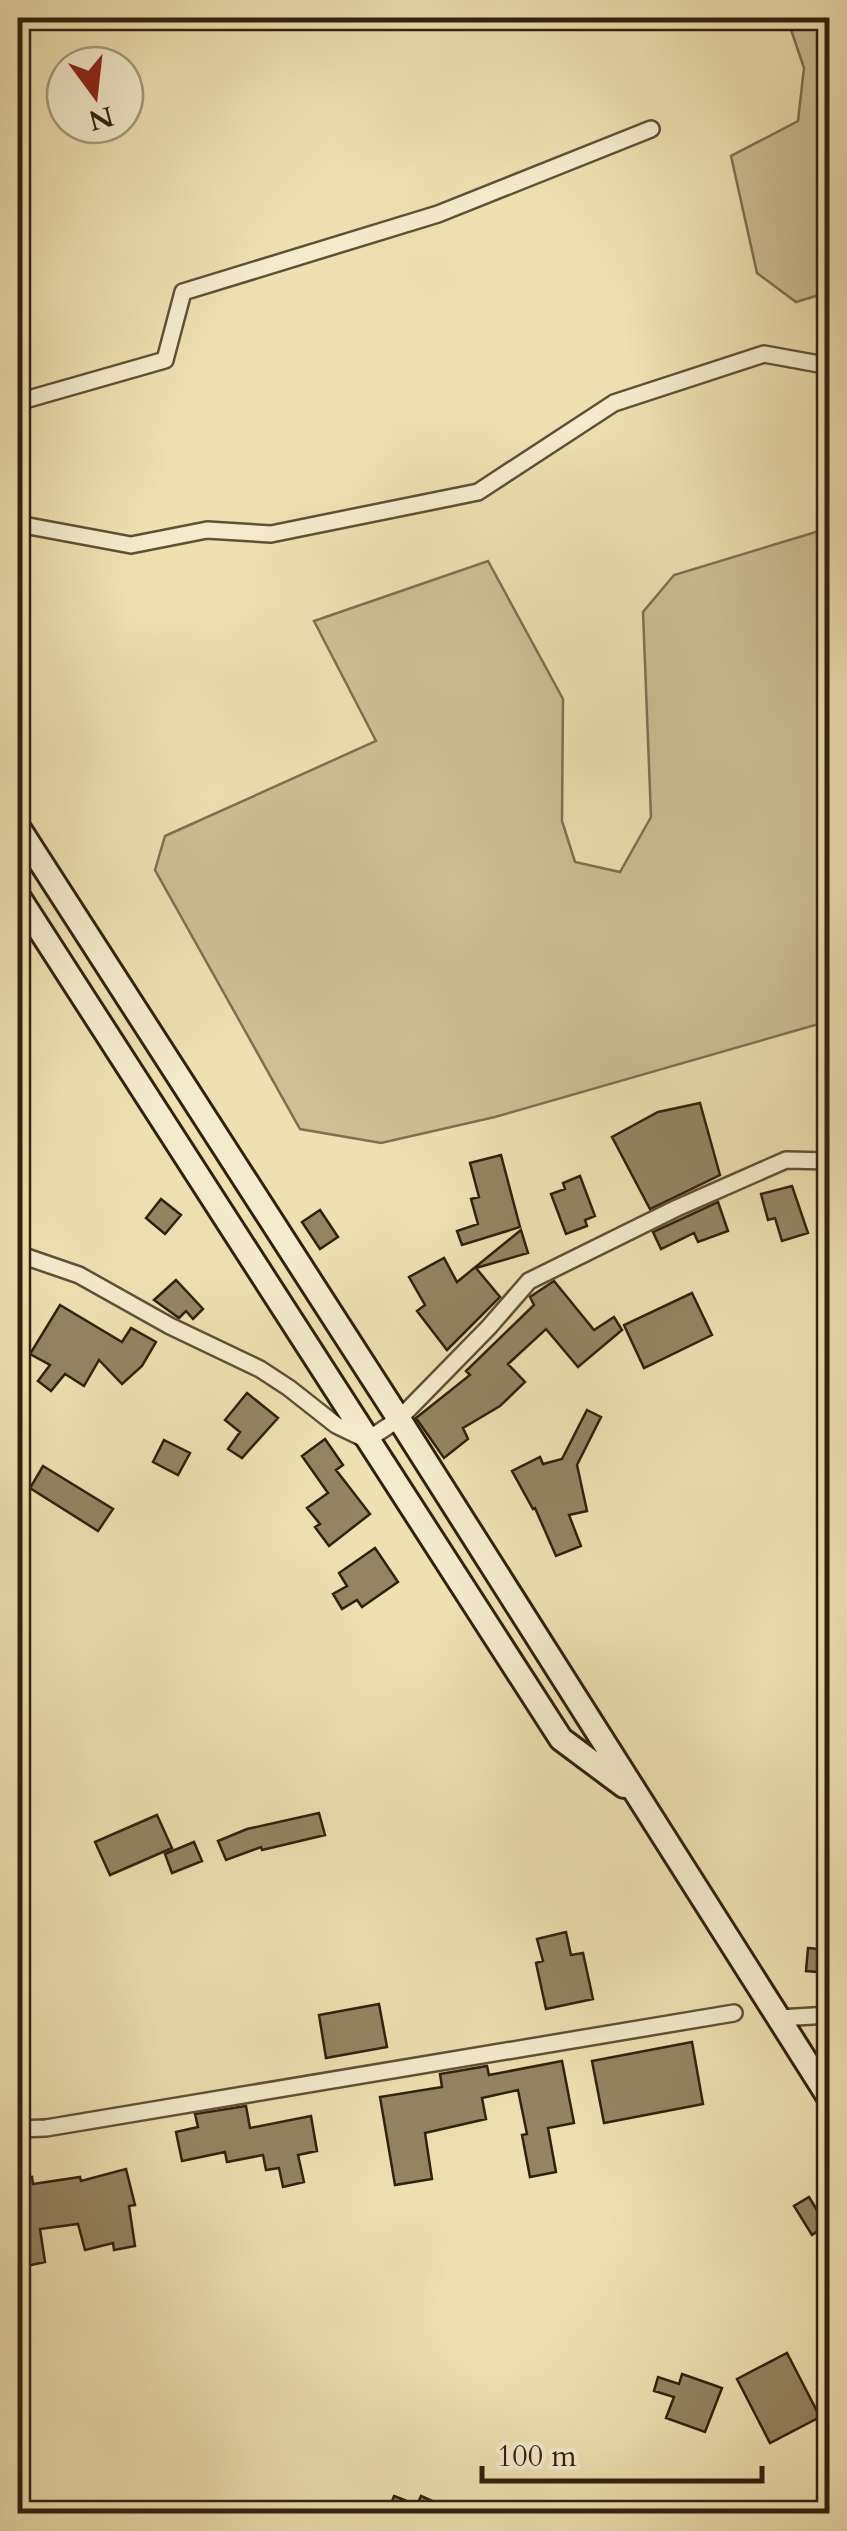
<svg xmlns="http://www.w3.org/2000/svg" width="847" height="2531" viewBox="0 0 847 2531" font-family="Cardo,serif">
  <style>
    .green { fill: #cebf95; stroke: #807051; stroke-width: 2.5 }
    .building { fill: #948462; stroke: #32200d; stroke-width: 2.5 }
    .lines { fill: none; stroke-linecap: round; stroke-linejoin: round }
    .street-casing { stroke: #615036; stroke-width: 20 }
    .secondary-casing { stroke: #32200d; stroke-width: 28 }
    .street { stroke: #f4ebcc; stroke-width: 15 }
    .secondary { stroke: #f4ebcc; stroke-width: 22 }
  </style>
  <rect width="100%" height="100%" fill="#eee0b1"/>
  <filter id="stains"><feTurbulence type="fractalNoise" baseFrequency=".002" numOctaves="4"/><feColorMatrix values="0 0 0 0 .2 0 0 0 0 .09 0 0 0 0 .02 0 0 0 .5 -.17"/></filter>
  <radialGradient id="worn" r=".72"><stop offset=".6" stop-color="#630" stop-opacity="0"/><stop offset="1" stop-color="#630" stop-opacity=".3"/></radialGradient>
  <path class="green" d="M 787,18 L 830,18 L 829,292 L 796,302 L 757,273 L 731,156 L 798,121 L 804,68 Z
    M 829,528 L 829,1021 L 495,1117 L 381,1143 L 300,1129 L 155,870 L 165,836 L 376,741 L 314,621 L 488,561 L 563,699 L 562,821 L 575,862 L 620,872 L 651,817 L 643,612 L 674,575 Z"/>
  <path class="building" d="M 700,1103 L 720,1175 L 650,1209 L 612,1137 L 658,1112 Z
    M 501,1155 L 520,1227 L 462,1245 L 457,1231 L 478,1224 L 471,1199 L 479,1197 L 470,1163 Z
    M 580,1176 L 595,1216 L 585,1220 L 587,1226 L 566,1234 L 551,1194 L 565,1189 L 563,1183 Z
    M 792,1186 L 808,1233 L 782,1241 L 775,1218 L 768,1220 L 761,1194 Z
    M 161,1199 L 181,1215 L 165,1234 L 146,1218 Z
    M 718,1202 L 728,1231 L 698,1242 L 694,1233 L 661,1249 L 653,1232 Z
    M 320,1210 L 338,1237 L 320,1249 L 302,1222 Z
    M 521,1230 L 528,1253 L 476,1268 L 500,1297 L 447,1350 L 417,1311 L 425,1305 L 409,1277 L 444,1258 L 457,1282 Z
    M 176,1280 L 203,1309 L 193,1319 L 186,1311 L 179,1318 L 154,1300 Z
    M 554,1281 L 594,1330 L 614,1317 L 622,1330 L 578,1367 L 546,1329 L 508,1364 L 525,1382 L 500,1406 L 463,1428 L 468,1439 L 444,1458 L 416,1418 L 470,1375 L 466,1371 L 534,1305 L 530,1297 Z
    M 692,1293 L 712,1335 L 644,1368 L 624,1325 Z
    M 60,1305 L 122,1342 L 131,1328 L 156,1342 L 142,1366 L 122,1384 L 99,1360 L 84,1386 L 65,1374 L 51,1391 L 38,1381 L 50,1365 L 30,1354 Z
    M 247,1393 L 278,1418 L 242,1458 L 228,1449 L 240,1432 L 225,1420 Z
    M 587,1410 L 601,1417 L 577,1465 L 587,1511 L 569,1515 L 581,1546 L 556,1556 L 535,1508 L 533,1509 L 512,1471 L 540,1457 L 543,1464 L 562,1459 Z
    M 325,1439 L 343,1465 L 336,1470 L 370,1514 L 329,1546 L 315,1527 L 320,1524 L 307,1508 L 328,1493 L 302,1456 Z
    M 164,1440 L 190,1453 L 178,1475 L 153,1462 Z
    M 43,1466 L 113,1509 L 98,1531 L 30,1488 Z
    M 375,1548 L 398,1582 L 362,1607 L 357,1600 L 342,1609 L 333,1594 L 347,1586 L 339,1573 Z
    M 319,1813 L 325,1835 L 262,1850 L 261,1847 L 226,1860 L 218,1841 L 247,1829 Z
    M 157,1815 L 172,1848 L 110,1875 L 95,1842 Z
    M 194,1842 L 202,1861 L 172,1873 L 165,1854 Z
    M 566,1932 L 571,1955 L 583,1953 L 593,1999 L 546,2009 L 536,1963 L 543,1961 L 537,1939 Z
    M 808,1948 L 830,1950 L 830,1973 L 806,1971 Z
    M 379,2004 L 387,2047 L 326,2058 L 319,2015 Z
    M 692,2042 L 703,2104 L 604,2123 L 592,2061 Z
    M 562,2061 L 574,2123 L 548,2128 L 556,2172 L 530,2177 L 522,2135 L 527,2134 L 518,2090 L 482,2098 L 486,2119 L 425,2133 L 432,2179 L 395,2185 L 380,2097 L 442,2087 L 440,2074 L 487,2066 L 489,2075 Z
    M 246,2106 L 250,2128 L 311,2116 L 317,2151 L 298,2155 L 304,2182 L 283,2187 L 279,2168 L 266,2170 L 263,2155 L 227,2162 L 225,2152 L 182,2161 L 176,2132 L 198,2127 L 195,2114 Z
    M 126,2169 L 135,2205 L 129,2206 L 135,2246 L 114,2250 L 113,2243 L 85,2250 L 78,2224 L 40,2229 L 45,2262 L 22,2267 L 18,2247 L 18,2179 L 32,2177 L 33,2184 L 80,2177 L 81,2181 Z
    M 809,2197 L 826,2225 L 812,2235 L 794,2206 Z
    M 787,2353 L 820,2417 L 770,2443 L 737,2379 Z
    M 682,2374 L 722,2388 L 705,2432 L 666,2418 L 674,2397 L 654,2391 L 658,2377 L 679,2384 Z
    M 394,2496 L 417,2505 L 421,2496 L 461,2514 L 400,2514 L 389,2509 Z"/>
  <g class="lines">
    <defs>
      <path id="street" d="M 18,402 L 165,360 L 183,292 L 438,214 L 651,129
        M 18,524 L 131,545 L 207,530 L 271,534 L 478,492 L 614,403 L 764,354 L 830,366
        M 18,1254 L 79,1275 L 170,1326 L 260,1369 L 289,1388 L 336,1425 L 367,1440 L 399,1419 L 489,1327 L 529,1281 L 677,1208 L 786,1160 L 830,1161
        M 779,2018 L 830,2015
        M 18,2129 L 46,2128 L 734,2013
        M 822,2514 L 830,2508"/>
      <path id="secondary" d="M 18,827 L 399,1419 L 830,2099
        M 18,896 L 561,1739 L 624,1786"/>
    </defs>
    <use href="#street" class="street-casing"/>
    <use href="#secondary" class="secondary-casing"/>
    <use href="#street" class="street"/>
    <use href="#secondary" class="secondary"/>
  </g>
  <rect width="847" height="2531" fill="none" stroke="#eee0b1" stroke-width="60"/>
  <rect x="20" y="20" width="807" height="2491" fill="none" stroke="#32200d" stroke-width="5"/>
  <rect x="30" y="30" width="787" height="2471" fill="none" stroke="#32200d" stroke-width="2.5"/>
  <g transform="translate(95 95) rotate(165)"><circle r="48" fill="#f4ebcc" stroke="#a69a80" stroke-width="2.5"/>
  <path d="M0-8L18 38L0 25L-18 38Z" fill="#8f2418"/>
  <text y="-15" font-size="28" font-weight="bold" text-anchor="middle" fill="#32200d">N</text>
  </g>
  <path d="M482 2466v15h280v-15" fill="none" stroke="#32200d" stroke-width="5"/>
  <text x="497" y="2466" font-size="30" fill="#32200d" stroke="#f4ebcc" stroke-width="8" paint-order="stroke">100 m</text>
  <rect width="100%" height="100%" filter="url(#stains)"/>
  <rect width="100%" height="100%" fill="url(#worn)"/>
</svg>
